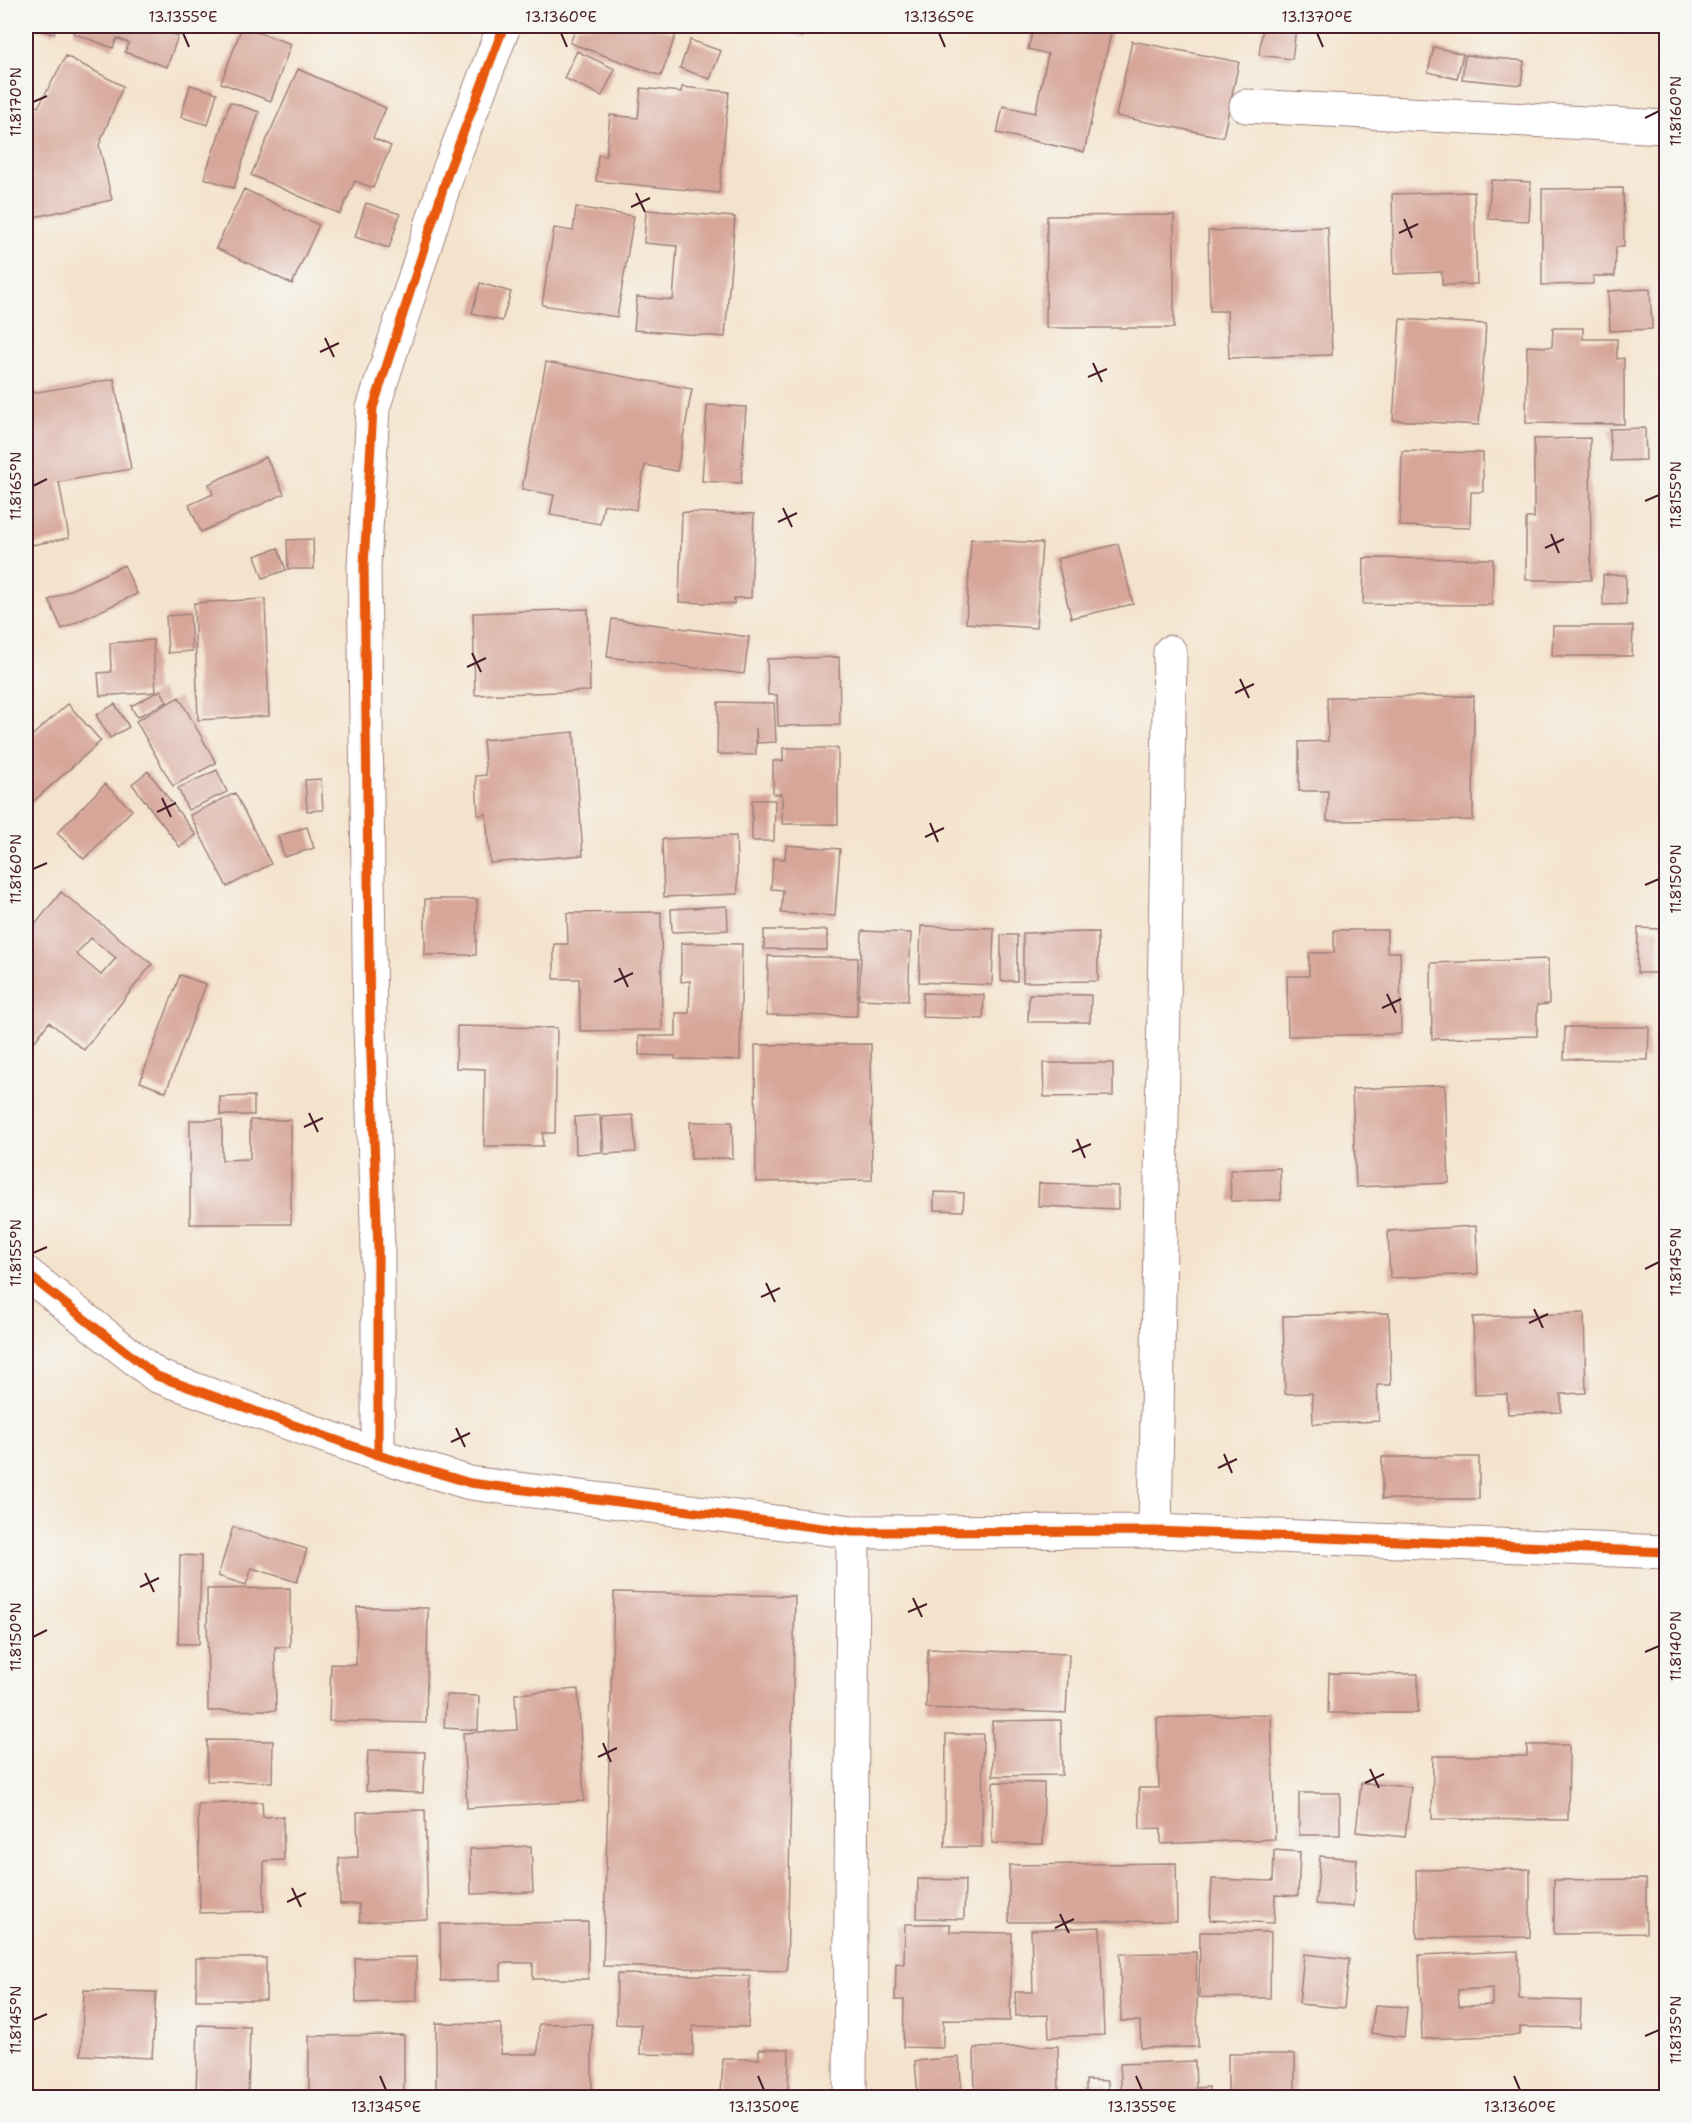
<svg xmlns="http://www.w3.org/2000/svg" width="1692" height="2123" viewBox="0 0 1692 2123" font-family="'Shantell Sans',sans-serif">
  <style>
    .building { fill: #d7a699; fill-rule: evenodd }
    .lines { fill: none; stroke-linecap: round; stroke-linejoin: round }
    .minor-casing { stroke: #9f817c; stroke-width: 35 }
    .minor { stroke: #fff; stroke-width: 33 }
    .cycleway-casing { stroke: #f6f6f2; stroke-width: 13 }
    .cycleway { stroke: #e8590c; stroke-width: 9 }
    .ticks { fill: none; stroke: #4a1f2b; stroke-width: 2 }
    .neatline { fill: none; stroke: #4a1f2b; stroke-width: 2 }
    .ticks-label { font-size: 15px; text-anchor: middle; fill: #4a1f2b }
  </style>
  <rect width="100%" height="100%" fill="#f6f6f2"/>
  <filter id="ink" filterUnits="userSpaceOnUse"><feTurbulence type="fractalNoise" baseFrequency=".0167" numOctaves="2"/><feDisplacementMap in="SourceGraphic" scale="12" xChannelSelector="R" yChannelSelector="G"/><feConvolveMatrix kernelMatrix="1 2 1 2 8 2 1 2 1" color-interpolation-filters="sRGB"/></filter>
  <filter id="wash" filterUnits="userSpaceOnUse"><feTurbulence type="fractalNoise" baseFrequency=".008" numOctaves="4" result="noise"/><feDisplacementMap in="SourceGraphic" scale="24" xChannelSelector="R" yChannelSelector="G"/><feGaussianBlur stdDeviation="1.35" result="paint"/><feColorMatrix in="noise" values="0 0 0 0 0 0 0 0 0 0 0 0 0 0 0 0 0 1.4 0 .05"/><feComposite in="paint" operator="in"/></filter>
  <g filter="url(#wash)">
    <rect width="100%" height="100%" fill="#f4e3cc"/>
    <g id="blocks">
      <path class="building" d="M 26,26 L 56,26 L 54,34 Z
        M 76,26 L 149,26 L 178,36 L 167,67 L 125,52 L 129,43 L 117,38 L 113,48 L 73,33 Z
        M 577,26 L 652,26 L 676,34 L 661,76 L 570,43 Z
        M 775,26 L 806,26 L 802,37 Z
        M 1026,26 L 1076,26 L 1111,33 L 1084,152 L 997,133 L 1003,106 L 1035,113 L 1048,54 L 1028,49 L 1032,34 L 1025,32 Z
        M 1263,26 L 1296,29 L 1292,59 L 1259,55 Z
        M 242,27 L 291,44 L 271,101 L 221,83 Z
        M 690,40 L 721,51 L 710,79 L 680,68 Z
        M 1132,41 L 1239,62 L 1223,137 L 1116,116 Z
        M 1434,47 L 1463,54 L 1457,79 L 1428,72 Z
        M 577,51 L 615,69 L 602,96 L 564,78 Z
        M 1465,55 L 1524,61 L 1521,85 L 1462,79 Z
        M 66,56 L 123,86 L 99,145 L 112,200 L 26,219 L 26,100 L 38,107 Z
        M 298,69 L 386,108 L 373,138 L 391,146 L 373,188 L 355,181 L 340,214 L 251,175 Z
        M 190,85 L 217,93 L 208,125 L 181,117 Z
        M 682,87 L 729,92 L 719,193 L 596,181 L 598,155 L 606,156 L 610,115 L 638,118 L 641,88 L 681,92 Z
        M 230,102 L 259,112 L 234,188 L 204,178 Z
        M 1491,180 L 1531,182 L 1529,221 L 1488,219 Z
        M 1623,188 L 1624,247 L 1616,247 L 1615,276 L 1593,276 L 1593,284 L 1542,285 L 1542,189 Z
        M 244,189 L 319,225 L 292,284 L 216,248 Z
        M 1474,192 L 1477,284 L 1442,285 L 1442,272 L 1394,274 L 1392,194 Z
        M 366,203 L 400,214 L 389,248 L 355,237 Z
        M 576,207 L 634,216 L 617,317 L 542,305 L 554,228 L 573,231 Z
        M 646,210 L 735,217 L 725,337 L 634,330 L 637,297 L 673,300 L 677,246 L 644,243 Z
        M 1174,215 L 1174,328 L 1046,328 L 1047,216 Z
        M 1328,227 L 1332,355 L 1229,358 L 1227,311 L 1210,311 L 1208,231 Z
        M 480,283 L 511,292 L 502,321 L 472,313 Z
        M 1650,289 L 1652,329 L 1610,331 L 1608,291 Z
        M 1400,319 L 1486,324 L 1479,425 L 1393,420 Z
        M 1553,328 L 1583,328 L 1583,339 L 1617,339 L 1617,359 L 1624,358 L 1624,424 L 1526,423 L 1527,346 L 1552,347 Z
        M 26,362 L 32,393 L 114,379 L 131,469 L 59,482 L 69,538 L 26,546 Z
        M 546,362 L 692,389 L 677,471 L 645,465 L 636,510 L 604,504 L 600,524 L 550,515 L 554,495 L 522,489 Z
        M 707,405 L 746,407 L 741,483 L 702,481 Z
        M 1645,428 L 1646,460 L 1611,461 L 1610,429 Z
        M 1590,438 L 1591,580 L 1526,580 L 1526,518 L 1534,518 L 1534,439 Z
        M 1402,451 L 1483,453 L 1483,492 L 1471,492 L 1470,528 L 1400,526 Z
        M 266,457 L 284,494 L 201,532 L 189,505 L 213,494 L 209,484 Z
        M 682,512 L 754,514 L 751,598 L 734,598 L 734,604 L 679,602 Z
        M 313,539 L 314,569 L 288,569 L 287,540 Z
        M 971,539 L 1042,543 L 1036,628 L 966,623 Z
        M 1118,544 L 1133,604 L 1071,618 L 1057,559 Z
        M 278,548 L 286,570 L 263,578 L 255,556 Z
        M 1364,558 L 1493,559 L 1492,605 L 1363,604 Z
        M 124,565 L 137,594 L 62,629 L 49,600 Z
        M 1603,575 L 1626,575 L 1626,604 L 1603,605 Z
        M 265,599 L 269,716 L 198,720 L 194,603 Z
        M 588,609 L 590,691 L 475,695 L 473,613 Z
        M 190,614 L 192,651 L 168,653 L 166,616 Z
        M 612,619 L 749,637 L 744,674 L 607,657 Z
        M 1553,626 L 1633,626 L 1632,656 L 1552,656 Z
        M 153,640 L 156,692 L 100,696 L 98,673 L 111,672 L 110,643 Z
        M 839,657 L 840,725 L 778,726 L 777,695 L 768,695 L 767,659 Z
        M 161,690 L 167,702 L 137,717 L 131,706 Z
        M 1474,696 L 1473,820 L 1327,821 L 1328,791 L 1299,791 L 1299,742 L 1328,741 L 1327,697 Z
        M 179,697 L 216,763 L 173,786 L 136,721 Z
        M 718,702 L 774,703 L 776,742 L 757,743 L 756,728 L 756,755 L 717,754 Z
        M 68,704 L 101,741 L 28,806 L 26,803 L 26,741 Z
        M 115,704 L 129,727 L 110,738 L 96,715 Z
        M 574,732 L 583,855 L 490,863 L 486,814 L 478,815 L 476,776 L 486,775 L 483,740 Z
        M 783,748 L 838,748 L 838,824 L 782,824 L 782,794 L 773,794 L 773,761 L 783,761 Z
        M 217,770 L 227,792 L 188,810 L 178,788 Z
        M 148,771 L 196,835 L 180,847 L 132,784 Z
        M 321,779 L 323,810 L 307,811 L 305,780 Z
        M 105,784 L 132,810 L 84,859 L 57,833 Z
        M 235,793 L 271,864 L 227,887 L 190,815 Z
        M 752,800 L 775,800 L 774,841 L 752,841 Z
        M 307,827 L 314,848 L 284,857 L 278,836 Z
        M 736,836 L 738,894 L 664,897 L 662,839 Z
        M 786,845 L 840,849 L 835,916 L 781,913 L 783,890 L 771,889 L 773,858 L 785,859 Z
        M 61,892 L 152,964 L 84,1050 L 49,1022 L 35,1041 L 26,1033 L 26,936 ZM 91,938 L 116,958 L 101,975 L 76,954 Z
        M 425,899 L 477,899 L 476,955 L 425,955 Z
        M 727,906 L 728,930 L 672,932 L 671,909 Z
        M 661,912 L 662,1030 L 580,1031 L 579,979 L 554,979 L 554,944 L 568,944 L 567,913 Z
        M 921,926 L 994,928 L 992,985 L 919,982 Z
        M 1638,928 L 1659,929 L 1659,973 L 1637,973 Z
        M 764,930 L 827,930 L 827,950 L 764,949 Z
        M 1334,930 L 1387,930 L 1387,952 L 1400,952 L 1401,1034 L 1288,1036 L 1287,976 L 1309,976 L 1309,953 L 1334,953 Z
        M 862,931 L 911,933 L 908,1001 L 859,999 Z
        M 1098,932 L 1098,981 L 1023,982 L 1023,933 Z
        M 1001,935 L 1017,935 L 1017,981 L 1001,981 Z
        M 681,943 L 742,944 L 740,1060 L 675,1059 L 675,1056 L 639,1055 L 639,1036 L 676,1036 L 676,1013 L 689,1013 L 690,981 L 681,982 Z
        M 768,956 L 858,958 L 857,1016 L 767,1015 Z
        M 1548,959 L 1549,1004 L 1537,1005 L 1537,1036 L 1432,1039 L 1431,963 Z
        M 180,975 L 206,984 L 166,1092 L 140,1082 Z
        M 923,993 L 984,995 L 983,1019 L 922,1017 Z
        M 1029,994 L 1091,995 L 1090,1022 L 1028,1022 Z
        M 457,1026 L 557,1028 L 555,1133 L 543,1133 L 543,1146 L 484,1146 L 485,1069 L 456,1068 Z
        M 1565,1027 L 1649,1027 L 1648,1060 L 1564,1059 Z
        M 871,1044 L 872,1180 L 756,1182 L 755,1045 Z
        M 1043,1063 L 1113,1063 L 1113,1096 L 1044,1097 Z
        M 1445,1085 L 1449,1183 L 1356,1187 L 1352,1089 Z
        M 254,1096 L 254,1115 L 220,1115 L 220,1097 Z
        M 600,1115 L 602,1152 L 576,1154 L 575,1117 Z
        M 633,1115 L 636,1152 L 604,1154 L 602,1117 Z
        M 190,1120 L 222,1120 L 222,1160 L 250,1159 L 250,1120 L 291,1120 L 291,1224 L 190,1224 Z
        M 690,1122 L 732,1122 L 733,1158 L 691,1159 Z
        M 1280,1168 L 1281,1200 L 1231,1201 L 1230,1170 Z
        M 1039,1183 L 1118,1186 L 1118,1209 L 1038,1206 Z
        M 934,1192 L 964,1193 L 963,1211 L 934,1210 Z
        M 1476,1226 L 1478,1274 L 1390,1278 L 1388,1231 Z
        M 1389,1313 L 1391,1385 L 1377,1385 L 1379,1421 L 1313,1424 L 1312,1393 L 1285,1394 L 1283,1316 Z
        M 1584,1313 L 1586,1393 L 1561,1394 L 1561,1412 L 1508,1414 L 1507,1394 L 1475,1395 L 1473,1317 Z
        M 1382,1457 L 1479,1457 L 1479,1499 L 1382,1499 Z
        M 233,1527 L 307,1549 L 297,1582 L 252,1568 L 246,1585 L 218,1576 Z
        M 180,1555 L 201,1556 L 199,1644 L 178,1644 Z
        M 290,1588 L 290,1647 L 275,1647 L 276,1710 L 208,1711 L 207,1589 Z
        M 614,1592 L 795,1596 L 787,1971 L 603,1966 Z
        M 357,1607 L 428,1608 L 426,1723 L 329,1721 L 331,1664 L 356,1665 Z
        M 928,1649 L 1069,1654 L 1066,1713 L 926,1708 Z
        M 1329,1673 L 1418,1674 L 1418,1713 L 1328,1713 Z
        M 578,1689 L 584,1801 L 467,1808 L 463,1733 L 517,1730 L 515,1694 Z
        M 446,1695 L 479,1696 L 478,1730 L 444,1728 Z
        M 1271,1714 L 1275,1839 L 1161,1844 L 1161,1828 L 1140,1829 L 1139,1788 L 1159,1788 L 1157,1718 Z
        M 1061,1720 L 1062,1775 L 993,1776 L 992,1721 Z
        M 946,1734 L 983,1734 L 982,1847 L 945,1847 Z
        M 207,1740 L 273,1741 L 272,1782 L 207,1781 Z
        M 1527,1745 L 1569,1745 L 1568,1820 L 1432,1819 L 1433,1756 L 1527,1756 Z
        M 368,1750 L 425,1752 L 423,1793 L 366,1791 Z
        M 993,1782 L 1044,1783 L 1043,1844 L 992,1843 Z
        M 1361,1783 L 1411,1787 L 1405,1837 L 1356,1832 Z
        M 1299,1793 L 1340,1793 L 1340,1835 L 1299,1835 Z
        M 262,1802 L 263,1817 L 283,1816 L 284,1860 L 264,1861 L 264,1911 L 200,1913 L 198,1804 Z
        M 425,1810 L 428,1919 L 360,1922 L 359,1904 L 340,1904 L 339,1858 L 358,1857 L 357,1812 Z
        M 531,1846 L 533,1892 L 471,1894 L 470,1849 Z
        M 1274,1850 L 1300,1852 L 1298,1896 L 1275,1895 L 1274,1923 L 1210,1920 L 1212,1879 L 1273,1881 Z
        M 1320,1856 L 1357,1859 L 1353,1907 L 1316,1904 Z
        M 1176,1863 L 1177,1921 L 1009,1922 L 1009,1865 Z
        M 1530,1869 L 1530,1937 L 1417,1938 L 1416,1870 Z
        M 918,1879 L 965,1880 L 964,1919 L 917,1918 Z
        M 1646,1879 L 1646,1933 L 1554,1934 L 1554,1880 Z
        M 588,1922 L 588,1979 L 533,1979 L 533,1963 L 501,1963 L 501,1980 L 441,1981 L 440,1924 Z
        M 905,1924 L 950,1924 L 950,1932 L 1012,1933 L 1010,2021 L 943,2020 L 943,2048 L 903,2047 L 904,2000 L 895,2000 L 896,1963 L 904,1964 Z
        M 1100,1927 L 1104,2035 L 1049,2037 L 1048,2015 L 1016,2016 L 1015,1992 L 1033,1992 L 1031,1930 Z
        M 1200,1932 L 1271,1932 L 1270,1998 L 1199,1997 Z
        M 1518,1951 L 1519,1999 L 1581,2001 L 1580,2028 L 1520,2027 L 1520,2035 L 1422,2039 L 1419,1955 ZM 1492,1988 L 1492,2005 L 1459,2006 L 1458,1990 Z
        M 1196,1952 L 1198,2047 L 1141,2048 L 1140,2021 L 1121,2021 L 1120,1954 Z
        M 1304,1954 L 1349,1959 L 1344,2008 L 1299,2004 Z
        M 416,1957 L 417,2001 L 356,2003 L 355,1958 Z
        M 196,1958 L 266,1958 L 266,2000 L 196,2000 Z
        M 617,1974 L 750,1976 L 748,2027 L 693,2026 L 693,2055 L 640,2054 L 641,2025 L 616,2024 Z
        M 84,1990 L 156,1992 L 152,2058 L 81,2055 Z
        M 1375,2005 L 1407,2007 L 1404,2037 L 1371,2033 Z
        M 436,2023 L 501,2024 L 501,2054 L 538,2054 L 539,2024 L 592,2024 L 592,2098 L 436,2098 Z
        M 198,2025 L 250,2027 L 248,2096 L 196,2095 Z
        M 404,2035 L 404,2098 L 309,2098 L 309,2036 Z
        M 1058,2046 L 1059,2098 L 975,2098 L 974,2048 Z
        M 759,2049 L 789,2049 L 788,2097 L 721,2095 L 723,2059 L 759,2059 Z
        M 1228,2054 L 1295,2054 L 1295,2098 L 1228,2098 Z
        M 959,2057 L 962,2094 L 918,2098 L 915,2061 Z
        M 1195,2061 L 1196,2088 L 1209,2087 L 1210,2098 L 1122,2098 L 1120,2064 Z
        M 1086,2080 L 1108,2081 L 1108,2098 L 1086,2098 Z"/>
    </g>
  </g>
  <g filter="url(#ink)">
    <use href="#blocks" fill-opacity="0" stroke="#9f817c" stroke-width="1.5"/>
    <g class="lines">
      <defs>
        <path id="minor" d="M 1246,106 L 1666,127
          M 26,1273 L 157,1376 L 378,1455 L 470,1483 L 853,1532 L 1155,1531 L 1666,1552
          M 378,1455 L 378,1249 L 370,1028 L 364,566 L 373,408 L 449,170 L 504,26
          M 1155,1531 L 1170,652
          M 850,2098 L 853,1532"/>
      </defs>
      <use href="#minor" class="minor-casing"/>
      <use href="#minor" class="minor"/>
      <defs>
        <path id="cycleway" d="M 26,1273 L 157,1376 L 378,1455 L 470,1483 L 853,1532 L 1155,1531 L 1666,1552
          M 378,1455 L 378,1249 L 370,1028 L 364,566 L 373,408 L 449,170 L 504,26"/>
      </defs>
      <use href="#cycleway" class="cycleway-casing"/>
      <use href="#cycleway" class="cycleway"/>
    </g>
  </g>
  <path class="ticks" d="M 183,33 L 189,47M 561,33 L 567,47M 939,33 L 945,47M 1317,33 L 1323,47M 33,102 L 47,96M 1645,118 L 1659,111M 636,193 L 645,212M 631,207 L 650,198M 1404,219 L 1412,238M 1399,233 L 1418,224M 325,338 L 334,357M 320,352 L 339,343M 1093,363 L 1102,382M 1088,377 L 1107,369M 33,486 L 47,479M 1645,501 L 1659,495M 783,508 L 792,527M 778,522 L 797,513M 1551,534 L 1559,553M 1545,548 L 1564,539M 472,653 L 481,672M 467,667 L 486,658M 1240,679 L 1249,698M 1235,693 L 1254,684M 162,798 L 171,817M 157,812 L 176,803M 930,823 L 938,842M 925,837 L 944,828M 33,869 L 47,863M 1645,885 L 1659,879M 619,968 L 628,987M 614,982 L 633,973M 1387,994 L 1396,1013M 1382,1008 L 1401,999M 309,1113 L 318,1132M 304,1127 L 323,1118M 1077,1139 L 1085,1158M 1072,1152 L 1091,1144M 33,1253 L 47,1247M 1645,1269 L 1659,1262M 766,1283 L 775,1302M 761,1297 L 780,1288M 1534,1309 L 1543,1328M 1529,1323 L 1548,1314M 456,1428 L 465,1447M 451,1442 L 470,1433M 1224,1454 L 1232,1473M 1218,1468 L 1237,1459M 145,1573 L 154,1592M 140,1587 L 159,1578M 913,1598 L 922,1617M 908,1612 L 927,1604M 33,1637 L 47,1630M 1645,1652 L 1659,1646M 603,1743 L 611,1762M 598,1757 L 617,1748M 1370,1769 L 1379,1788M 1365,1783 L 1384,1774M 292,1888 L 301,1907M 287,1902 L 306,1893M 1060,1914 L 1069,1933M 1055,1928 L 1074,1919M 33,2020 L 47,2014M 1645,2036 L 1659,2030M 380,2076 L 386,2090M 758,2076 L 764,2090M 1136,2076 L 1142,2090M 1514,2076 L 1520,2090"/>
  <rect width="1692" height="2123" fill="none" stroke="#f6f6f2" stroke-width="66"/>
  <rect x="33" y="33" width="1626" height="2057" class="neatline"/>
  <g class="ticks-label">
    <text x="183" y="22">13.1355°E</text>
    <text x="561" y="22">13.1360°E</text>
    <text x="939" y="22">13.1365°E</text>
    <text x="1317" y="22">13.1370°E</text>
    <text transform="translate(16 102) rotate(-90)" y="5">11.8170°N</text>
    <text transform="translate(1676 111) rotate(-90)" y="5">11.8160°N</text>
    <text transform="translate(16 486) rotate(-90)" y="5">11.8165°N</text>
    <text transform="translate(1676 495) rotate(-90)" y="5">11.8155°N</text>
    <text transform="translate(16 869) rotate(-90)" y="5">11.8160°N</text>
    <text transform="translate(1676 879) rotate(-90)" y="5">11.8150°N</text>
    <text transform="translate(16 1253) rotate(-90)" y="5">11.8155°N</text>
    <text transform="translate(1676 1262) rotate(-90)" y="5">11.8145°N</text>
    <text transform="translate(16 1637) rotate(-90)" y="5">11.8150°N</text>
    <text transform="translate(1676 1646) rotate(-90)" y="5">11.8140°N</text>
    <text transform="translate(16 2020) rotate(-90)" y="5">11.8145°N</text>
    <text transform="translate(1676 2030) rotate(-90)" y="5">11.8135°N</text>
    <text x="386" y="2112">13.1345°E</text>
    <text x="764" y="2112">13.1350°E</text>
    <text x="1142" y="2112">13.1355°E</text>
    <text x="1520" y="2112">13.1360°E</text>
  </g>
</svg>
